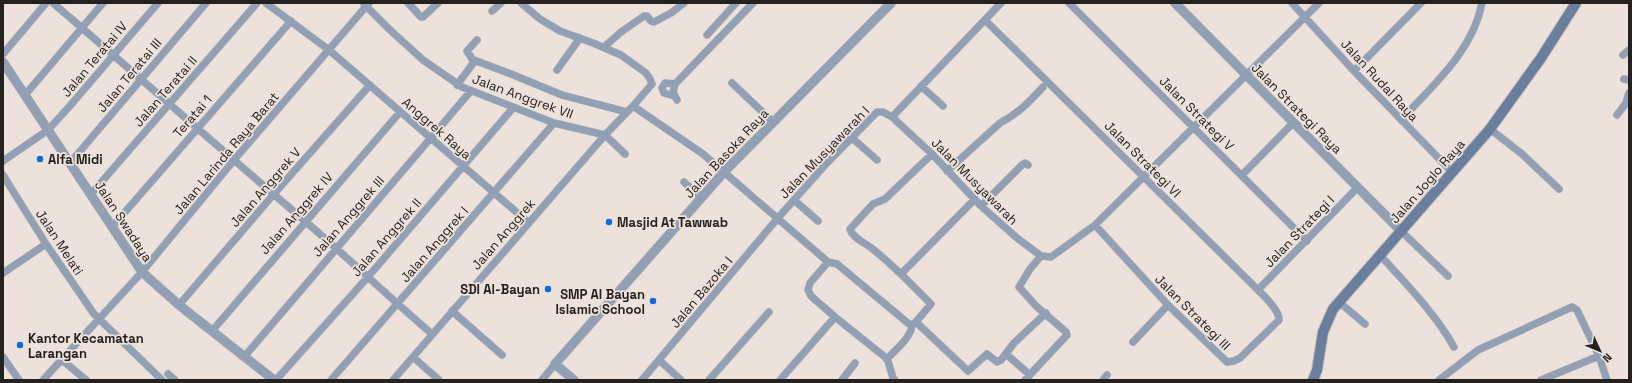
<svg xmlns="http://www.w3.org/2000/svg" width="1632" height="383" viewBox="0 0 1632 383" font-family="'Space Grotesk',sans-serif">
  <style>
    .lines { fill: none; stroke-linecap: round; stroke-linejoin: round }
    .minor-casing { stroke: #c9bfb9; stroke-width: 8 }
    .tertiary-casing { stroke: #c9bfb9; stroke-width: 10 }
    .secondary-casing { stroke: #c9bfb9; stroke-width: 12 }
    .minor { stroke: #91a0b5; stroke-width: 7 }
    .tertiary { stroke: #91a0b5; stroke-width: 9 }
    .secondary { stroke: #697f9d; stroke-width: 10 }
    .poi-dot { fill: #116bd4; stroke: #ede2db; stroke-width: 1.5 }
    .labels { text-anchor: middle; stroke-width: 3.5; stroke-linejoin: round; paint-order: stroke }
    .street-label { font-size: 13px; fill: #25211e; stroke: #ede2db }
    .poi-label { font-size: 13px; font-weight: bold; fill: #25211e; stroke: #ede2db; text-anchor: start }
  </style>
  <rect width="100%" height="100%" fill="#ede2db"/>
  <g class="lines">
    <defs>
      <path id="minor" d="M 53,3 C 137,75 220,149 305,221 C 348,258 389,297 432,334
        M 266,3 L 329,50 L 529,223
        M 408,3 L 421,17 L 423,17 L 438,3
        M 521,3 L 540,19 L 560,31 L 593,43 L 621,55 L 646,73 L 650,79 L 652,84 L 633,106 L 703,154 L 828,262 L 837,264 L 909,324 L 914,324 L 931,304 L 901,274 L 975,199
        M 1069,3 L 1307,241
        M 1292,3 L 1354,71 L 1453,173
        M 364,4 L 389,29 L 423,60 L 462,87 L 554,123 L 605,135 L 625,154
        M 492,11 L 501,3
        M 985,20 L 1258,290 C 1264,296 1280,311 1279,320 L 1240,358 L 1234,361 L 1227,362 L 1168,305 L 1095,225
        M 707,35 L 736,3
        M 604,47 L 621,32 L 644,16 L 647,16 L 651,21 L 654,22 L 671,13 L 684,3
        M 3,54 L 46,3
        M 1623,55 L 1629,50
        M 474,60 L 511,74 L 562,95 L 627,112
        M 557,70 L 580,38
        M 1354,71 L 1421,3
        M 1624,79 L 1629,80
        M 732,83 L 773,122
        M 457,85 L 474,62 L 467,51 L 477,40
        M 921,86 L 943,106
        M 25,95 L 103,3
        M 674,96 L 664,93 L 662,88 L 665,83 L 675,84
        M 677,100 L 673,92 L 675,84 L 753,3
        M 1617,115 L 1626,103 L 1629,93
        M 892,117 L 1001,3
        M 1401,120 C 1433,85 1473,51 1482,3
        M 1490,129 L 1522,154 L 1559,189
        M 851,137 L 877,160
        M 3,161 L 48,130 L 69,107 L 158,3
        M 70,163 L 206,3
        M 947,171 L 1000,123 C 1019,113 1029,102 1043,87
        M 3,175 L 46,244 L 94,314 L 162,380
        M 1242,175 L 1294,122
        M 684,182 L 701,197
        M 91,194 L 257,3
        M 794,200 L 818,221
        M 981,206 L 1022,165 L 1025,163 L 1028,165
        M 112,227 L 291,21
        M 1401,231 L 1448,276
        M 1380,255 C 1406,284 1435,313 1454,347
        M 828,262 L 810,283 L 808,290 L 811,296 L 835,317 L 885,357 L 888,361 L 893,378 L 895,380
        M 3,273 L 46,244
        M 901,274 C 891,265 881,255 870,247 C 863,242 852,237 850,229 L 873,204 L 885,199 L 932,154
        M 1258,290 L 1357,188
        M 1339,302 L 1365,324
        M 179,305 L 273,195 L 370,85
        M 452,311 L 502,355
        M 916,322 L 968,371 L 987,354 L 997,362 L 1001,360 L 1014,343 L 1046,313
        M 212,331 L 400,112
        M 1133,342 L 1168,305
        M 1006,354 L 1030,375
        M 3,357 L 19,380
        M 244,357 L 470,92
        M 413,357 L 439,380
        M 887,359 C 895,350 911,338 912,325
        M 62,360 L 86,380
        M 659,360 L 681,380
        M 168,374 L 175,380
        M 43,380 L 142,272 L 234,160 L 369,3
        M 276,380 L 367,278 L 513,108
        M 331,380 L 554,123
        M 393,380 L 605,135 L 633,106
        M 542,380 L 555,364
        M 642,380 L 777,219 L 826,164 L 877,112 L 883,112 L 892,117 L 932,154 L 981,206 L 1017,238 L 1041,256 L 1051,257 L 1095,225 L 1319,3
        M 709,380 L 769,312
        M 780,380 L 835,317
        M 842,380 L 855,363
        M 1025,380 L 1067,335 L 1066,332 L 1036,306 L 1019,287 L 1030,269 L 1041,256
        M 1103,380 L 1107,375
        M 1439,380 L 1478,350 L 1572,307 L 1577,310 L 1599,356 L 1607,380
        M 1541,380 L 1599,356"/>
      <path id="tertiary" d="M 1175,3 L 1401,231
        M 3,62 L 142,272 L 179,305 L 274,380
        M 574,380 L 555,364 L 725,171 L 891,3"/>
      <path id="secondary" d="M 1313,380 L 1317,370 L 1323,332 L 1333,309 L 1490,129 L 1541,58 L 1576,3"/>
    </defs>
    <use href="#minor" class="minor-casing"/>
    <use href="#tertiary" class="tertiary-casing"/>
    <use href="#secondary" class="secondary-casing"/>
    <use href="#minor" class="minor"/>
    <use href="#tertiary" class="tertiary"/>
    <use href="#secondary" class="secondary"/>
  </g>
  <g class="poi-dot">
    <circle cx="40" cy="159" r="4"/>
    <circle cx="609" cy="222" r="4"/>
    <circle cx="548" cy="289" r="4"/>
    <circle cx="653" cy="301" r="4"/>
    <circle cx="20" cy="345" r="4"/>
  </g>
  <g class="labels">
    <g class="street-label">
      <text transform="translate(94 59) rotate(-50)" y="5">Jalan Teratai IV</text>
      <text transform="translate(129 75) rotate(-50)" y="5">Jalan Teratai III</text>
      <text transform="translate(1380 80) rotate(47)" y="5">Jalan Rudal Raya</text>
      <text transform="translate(165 91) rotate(-49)" y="5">Jalan Teratai II</text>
      <text transform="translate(523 96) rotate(20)" y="5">Jalan Anggrek VII</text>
      <text transform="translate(1297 108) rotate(45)" y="5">Jalan Strategi Raya</text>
      <text transform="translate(1197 113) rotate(45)" y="5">Jalan Strategi V</text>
      <text transform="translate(192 116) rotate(-49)" y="5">Teratai 1</text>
      <text transform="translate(437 128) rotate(41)" y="5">Anggrek Raya</text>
      <text transform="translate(824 152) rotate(-46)" y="5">Jalan Musyawarah I</text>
      <text transform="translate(226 153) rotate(-50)" y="5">Jalan Larinda Raya Barat</text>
      <text transform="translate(726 153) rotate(-47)" y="5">Jalan Basoka Raya</text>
      <text transform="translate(1143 159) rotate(45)" y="5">Jalan Strategi VI</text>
      <text transform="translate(975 181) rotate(45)" y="5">Jalan Musyawarah</text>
      <text transform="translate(1427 181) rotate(-49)" y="5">Jalan Joglo Raya</text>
      <text transform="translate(265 187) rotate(-49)" y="5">Jalan Anggrek V</text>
      <text transform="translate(296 213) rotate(-49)" y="5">Jalan Anggrek IV</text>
      <text transform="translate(348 216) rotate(-49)" y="5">Jalan Anggrek III</text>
      <text transform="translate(124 221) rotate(57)" y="5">Jalan Swadaya</text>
      <text transform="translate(1299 231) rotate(-46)" y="5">Jalan Strategi I</text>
      <text transform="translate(503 234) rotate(-49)" y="5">Jalan Anggrek</text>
      <text transform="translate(386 237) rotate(-49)" y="5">Jalan Anggrek II</text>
      <text transform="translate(60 242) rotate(57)" y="5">Jalan Melati</text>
      <text transform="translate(434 244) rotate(-49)" y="5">Jalan Anggrek I</text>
      <text transform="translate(701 292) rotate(-50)" y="5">Jalan Bazoka I</text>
      <text transform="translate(1193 312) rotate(45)" y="5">Jalan Strategi III</text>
    </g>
    <g class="poi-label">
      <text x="48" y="164">Alfa Midi</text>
      <text x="617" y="227">Masjid At Tawwab</text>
      <text x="540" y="294" text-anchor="end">SDI Al-Bayan</text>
      <text x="645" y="299" text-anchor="end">SMP Al Bayan<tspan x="645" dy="15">Islamic School</tspan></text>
      <text x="28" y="343">Kantor Kecamatan<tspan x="28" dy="15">Larangan</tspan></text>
    </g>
  </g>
  <rect width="1632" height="383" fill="none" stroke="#25211e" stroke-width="8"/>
  <g transform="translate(1600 351) rotate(134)" stroke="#ede2db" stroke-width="3" paint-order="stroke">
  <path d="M0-3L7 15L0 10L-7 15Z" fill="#25211e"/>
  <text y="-6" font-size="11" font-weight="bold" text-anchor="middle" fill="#25211e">N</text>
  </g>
</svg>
